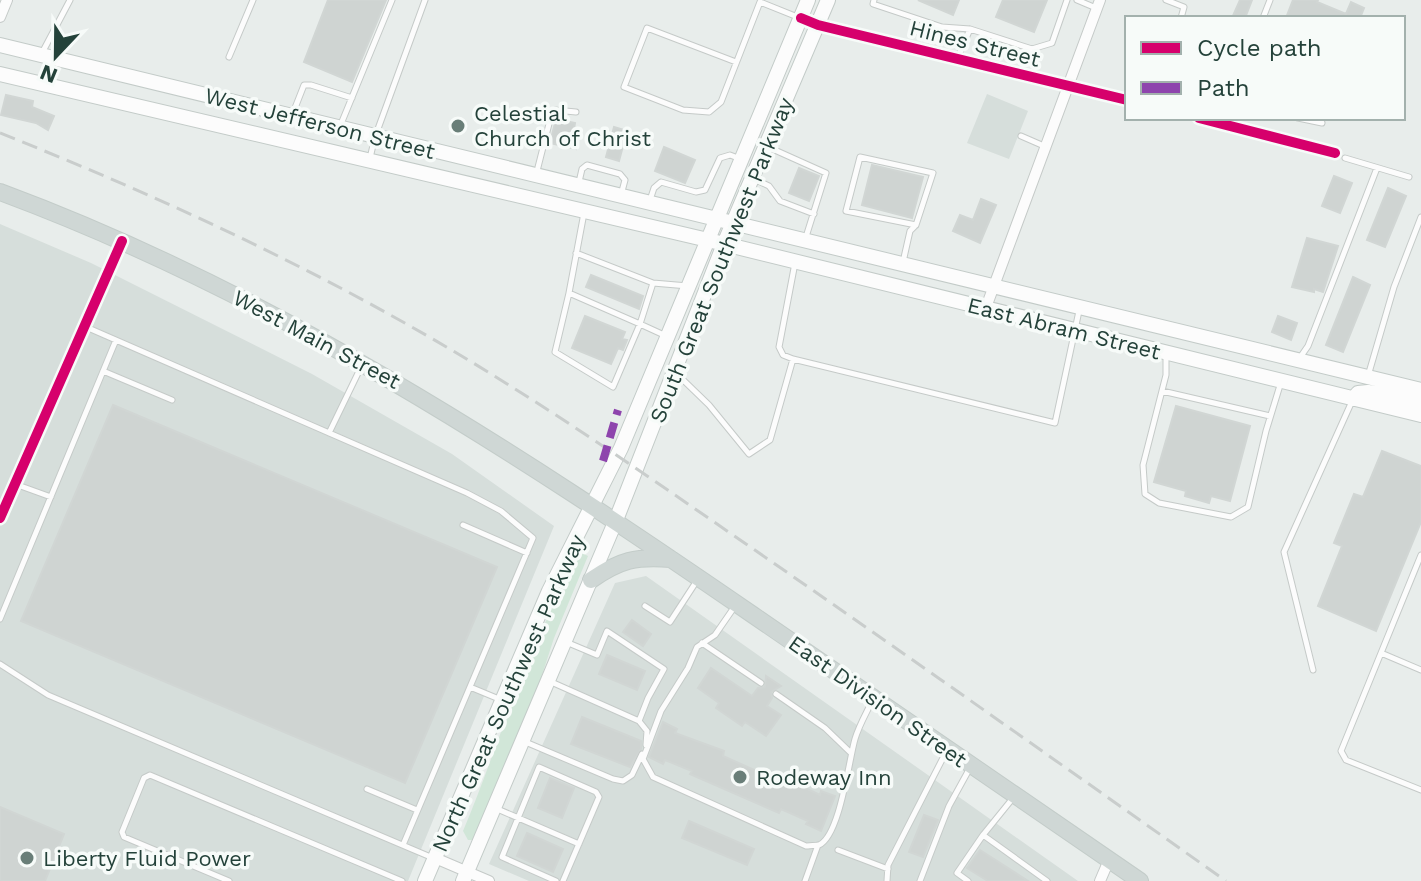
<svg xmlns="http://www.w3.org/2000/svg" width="1421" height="881" viewBox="0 0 1421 881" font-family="'Work Sans',sans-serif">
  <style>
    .built { fill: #d6dedb }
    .green { fill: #d1e6d8 }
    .building { fill: #cfd4d2; stroke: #d1d6d4; stroke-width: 2 }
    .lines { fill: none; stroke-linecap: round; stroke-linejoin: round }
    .lane-casing { stroke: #c5cac8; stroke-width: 7 }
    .street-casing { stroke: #c5cac8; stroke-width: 12 }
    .secondary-casing { stroke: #c3cbc8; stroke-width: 16 }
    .primary-casing { stroke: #c3ccc9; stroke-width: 18 }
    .lane { stroke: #fcfcfc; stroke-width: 5 }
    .street { stroke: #fcfcfc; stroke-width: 10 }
    .secondary { stroke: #fcfcfc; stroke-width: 14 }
    .primary { stroke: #cfd7d5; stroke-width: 16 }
    .rail { stroke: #c9cdcc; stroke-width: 3; stroke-dasharray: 16 8; stroke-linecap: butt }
    .quiet { stroke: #8e44ad; stroke-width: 8; stroke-dasharray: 16 8; stroke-linecap: butt }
    .cycleway-casing { stroke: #f7fbf9; stroke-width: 15 }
    .cycleway { stroke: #d6006c; stroke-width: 10 }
    .poi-dot { fill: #697e78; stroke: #f7fbf9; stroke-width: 3 }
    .labels { text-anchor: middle; stroke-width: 7; stroke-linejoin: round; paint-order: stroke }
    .street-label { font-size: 22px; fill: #24423a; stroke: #f7fbf9 }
    .poi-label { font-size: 22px; fill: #24423a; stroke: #f7fbf9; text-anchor: start }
  </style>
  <rect width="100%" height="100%" fill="#e8edeb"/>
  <path class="built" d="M 987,94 L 1028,111 L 1009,159 L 967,143 Z
    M 0,224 L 91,263 L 312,374 L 452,454 L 554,526 L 408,881 L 0,881 Z
    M 646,576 L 1078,881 L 529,881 L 489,864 L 615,583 Z"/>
  <path class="green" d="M 580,552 L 588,556 L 554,638 L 532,706 L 474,840 L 468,840 L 463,831 C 483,784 499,735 518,687 C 536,640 557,596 580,552 Z"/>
  <path class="building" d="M 328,0 L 386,0 L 352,82 L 304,62 Z
    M 918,0 L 959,0 L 953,15 Z
    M 1003,0 L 1047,0 L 1034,32 L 996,17 Z
    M 1240,0 L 1252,0 L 1245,18 L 1232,18 Z
    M 1293,0 L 1318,0 L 1317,2 L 1346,14 L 1351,2 L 1364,8 L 1360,18 L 1286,18 Z
    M 6,95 L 33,101 L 32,107 L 54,116 L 48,130 L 36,123 L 1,115 Z
    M 556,119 L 575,123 L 574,129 L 580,130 L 576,149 L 550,143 Z
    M 614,127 L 627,131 L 619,161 L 606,157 Z
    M 664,147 L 695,160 L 685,183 L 655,171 Z
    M 872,165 L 923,177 L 912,218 L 862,205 Z
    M 799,168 L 819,176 L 809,201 L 789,193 Z
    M 1334,176 L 1352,183 L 1340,213 L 1322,206 Z
    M 1388,188 L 1406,196 L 1385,247 L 1367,240 Z
    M 981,199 L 996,205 L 980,243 L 953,231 L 960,215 L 973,220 Z
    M 1307,238 L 1338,246 L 1323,292 L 1314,289 L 1314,292 L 1292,287 Z
    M 591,275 L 643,296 L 639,309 L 586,287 Z
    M 1353,277 L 1370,285 L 1343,352 L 1326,345 Z
    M 585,316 L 625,332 L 622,339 L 627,340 L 623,350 L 618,348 L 611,364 L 572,348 Z
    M 1278,316 L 1297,323 L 1291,340 L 1272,332 Z
    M 113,405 L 497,567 L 405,783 L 21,621 Z
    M 1176,406 L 1250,426 L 1230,501 L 1211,496 L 1209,503 L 1185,496 L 1186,491 L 1154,482 Z
    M 1382,451 L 1421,466 L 1421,522 L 1376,631 L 1318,606 L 1342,546 L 1334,543 L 1354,494 L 1363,497 Z
    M 632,620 L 651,634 L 643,646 L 623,632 Z
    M 607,655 L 645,671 L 637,690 L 599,674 Z
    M 711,668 L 752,696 L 758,688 L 765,687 L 766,676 L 781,686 L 771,692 L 772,698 L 767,706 L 781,715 L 766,736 L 745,722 L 742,726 L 716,708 L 719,703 L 698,688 Z
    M 582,717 L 641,741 L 641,749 L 630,767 L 571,744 Z
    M 663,722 L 677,729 L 675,733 L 724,751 L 723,756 L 770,777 L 772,772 L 820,795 L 821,791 L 835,796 L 821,831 L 806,824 L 808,821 L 781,809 L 779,813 L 690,774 L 692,771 L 665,760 L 663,764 L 649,757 Z
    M 550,778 L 574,788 L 562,818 L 538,808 Z
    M 0,807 L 64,834 L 45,881 L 0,881 Z
    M 924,815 L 938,820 L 923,857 L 909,852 Z
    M 689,821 L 754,849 L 747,865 L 682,838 Z
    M 527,833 L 563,849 L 553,872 L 517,856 Z
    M 980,850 L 1028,881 L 988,881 L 967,868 Z"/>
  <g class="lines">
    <defs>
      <path id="lane" d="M 874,0 L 873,4 L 942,27 L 970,29 L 1032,49 L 1052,43 L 1067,0
        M 1077,0 L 1096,8
        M 1166,0 L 1184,7 L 1181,18
        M 1263,18 L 1270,0
        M 42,53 L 70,0
        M 229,57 L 253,0
        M 958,57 L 970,29
        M 736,62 L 647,28 L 624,87 L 683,110 L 709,112 L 721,102 L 760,2 L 800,18
        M 293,113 L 304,85 L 311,85 L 352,98
        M 1298,118 L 1322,123
        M 341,124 L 392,0
        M 1021,136 L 1044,146
        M 768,147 L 826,173 L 805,240
        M 370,158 L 375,137 L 425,0
        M 1345,158 L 1409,177
        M 536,175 L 551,116 L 555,110 L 576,112
        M 754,179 L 769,186 L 780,201 L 814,214
        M 579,182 L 582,169 L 587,165 L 620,174 L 625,180 L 621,195
        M 650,200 L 654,188 L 661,182 L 696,192 L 705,190 L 720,158 L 730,155 L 738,158
        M 584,213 L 569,293 L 640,324 L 653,283 L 688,286
        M 576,253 L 653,283
        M 903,262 L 910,231 L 916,225 L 933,173 L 860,157 L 846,211 L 916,225
        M 569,293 L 555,352 L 613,387 L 640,324 L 664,335
        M 86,327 L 467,493 L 501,511 L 533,538 L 403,845
        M 1166,354 L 1166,375 L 1143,465 L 1145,494 L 1159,503 L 1231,517 L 1248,507 L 1266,431 L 1281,382
        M 793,359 L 783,355 L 779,347 L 795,263
        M 1299,359 L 1308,346 L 1377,168
        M 103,371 L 172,400
        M 677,374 L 709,405 L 749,454 L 770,440 L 793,359 L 1055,423 L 1079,311
        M 1368,376 L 1394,287 L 1421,217
        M 1162,391 L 1270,416
        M 329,433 L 361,367
        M 15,484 L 51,497
        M 463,525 L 527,553
        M 1421,555 L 1341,751 L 1346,760 L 1421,790
        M 645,606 L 670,622 L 696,582
        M 735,606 L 715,635 L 697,647 L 688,668 L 661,711 L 643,759 L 653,777 L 806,846 C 807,846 818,845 819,845 C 840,836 849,759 855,739 C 859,725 867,712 873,699
        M 0,619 L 116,340
        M 566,642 L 597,655 L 607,631 L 664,669 L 648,698 L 639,721
        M 702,643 L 761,683
        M 1381,653 L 1421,670
        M 0,664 L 48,695 L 433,858
        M 1313,670 L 1284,552 L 1353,399
        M 549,681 L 639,721 L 647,731 L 646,745
        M 470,687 L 499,699
        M 776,694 L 825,728 L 851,753
        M 523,741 L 613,779 L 623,781 L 632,775 L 642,754
        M 367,789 L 417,810
        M 1013,798 L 983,835 L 1047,881
        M 495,808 L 579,844
        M 838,850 L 888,869
        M 229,881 L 124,837 L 122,832 L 144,778 L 150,775 L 402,881
        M 556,881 L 502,857 L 539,767 L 596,792 L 599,797 L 563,881
        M 805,881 L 818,845
        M 887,881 L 888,865 L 946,752
        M 920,881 L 949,806 L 971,766
        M 968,881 L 957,873 L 983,835"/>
      <path id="street" d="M 0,17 L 7,0
        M 801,18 L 818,25 L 1127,100
        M 1199,118 L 1335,153
        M 985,310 L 1100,0
        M 0,518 L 122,241
        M 435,858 L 489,881
        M 1100,881 L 1109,860"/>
      <path id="secondary" d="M 0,45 L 1421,390
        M 0,74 L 708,240 L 1421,415
        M 1353,399 L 1358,393 L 1368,392 L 1421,401
        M 425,881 L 549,591 L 621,448 L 808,0
        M 463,881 L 616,520 L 724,244 L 828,0"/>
      <path id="primary" d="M 0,192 C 275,294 513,450 753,615 C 882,703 1011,792 1140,881
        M 591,580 C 620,560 636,556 671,559"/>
    </defs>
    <use href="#lane" class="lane-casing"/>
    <use href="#street" class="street-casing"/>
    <use href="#secondary" class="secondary-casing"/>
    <use href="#primary" class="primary-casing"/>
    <use href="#lane" class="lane"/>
    <use href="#street" class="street"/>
    <use href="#secondary" class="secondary"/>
    <use href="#primary" class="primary"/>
    <path class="rail" d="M 0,133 C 148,192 293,258 431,338 C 540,401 643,473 746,544 C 907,655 1066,768 1226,881"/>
    <path class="quiet" d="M 603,461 L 618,410"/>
    <defs>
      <path id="cycleway" d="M 801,18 L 818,25 L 1127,100
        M 1199,118 L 1335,153
        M 0,518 L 122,241"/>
    </defs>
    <use href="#cycleway" class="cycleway-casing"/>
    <use href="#cycleway" class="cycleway"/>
  </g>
  <g class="poi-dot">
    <circle cx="458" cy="126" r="8"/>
    <circle cx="740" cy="777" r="8"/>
    <circle cx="27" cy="858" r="8"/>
  </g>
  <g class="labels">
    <g class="street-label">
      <text transform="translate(975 43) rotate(14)" y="8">Hines Street</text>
      <text transform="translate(320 123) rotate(14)" y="8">West Jefferson Street</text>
      <text transform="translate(721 260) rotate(-68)" y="8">South Great Southwest Parkway</text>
      <text transform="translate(1064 328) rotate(14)" y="8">East Abram Street</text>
      <text transform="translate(317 339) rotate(28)" y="8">West Main Street</text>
      <text transform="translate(508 693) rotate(-66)" y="8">North Great Southwest Parkway</text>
      <text transform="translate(878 701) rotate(35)" y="8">East Division Street</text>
    </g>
    <g class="poi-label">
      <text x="474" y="121">Celestial<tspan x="474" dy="25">Church of Christ</tspan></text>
      <text x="756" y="785">Rodeway Inn</text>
      <text x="43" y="866">Liberty Fluid Power</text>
    </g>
  </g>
  <rect x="1125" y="16" width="280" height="104" fill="#f7fbf9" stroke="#a3b1ad" stroke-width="2"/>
  <rect x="1141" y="42" width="40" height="12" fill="#d6006c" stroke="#a3b1ad" stroke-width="2"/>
  <text x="1197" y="56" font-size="24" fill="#24423a">Cycle path</text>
  <rect x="1141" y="82" width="40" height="12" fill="#8e44ad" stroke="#a3b1ad" stroke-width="2"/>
  <text x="1197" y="96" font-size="24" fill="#24423a">Path</text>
  <g transform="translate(56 56) rotate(202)" stroke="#f7fbf9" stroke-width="6" paint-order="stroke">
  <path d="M0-6L14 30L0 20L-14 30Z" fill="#24423a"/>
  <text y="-12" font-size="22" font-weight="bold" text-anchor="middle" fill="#24423a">N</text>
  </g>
</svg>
